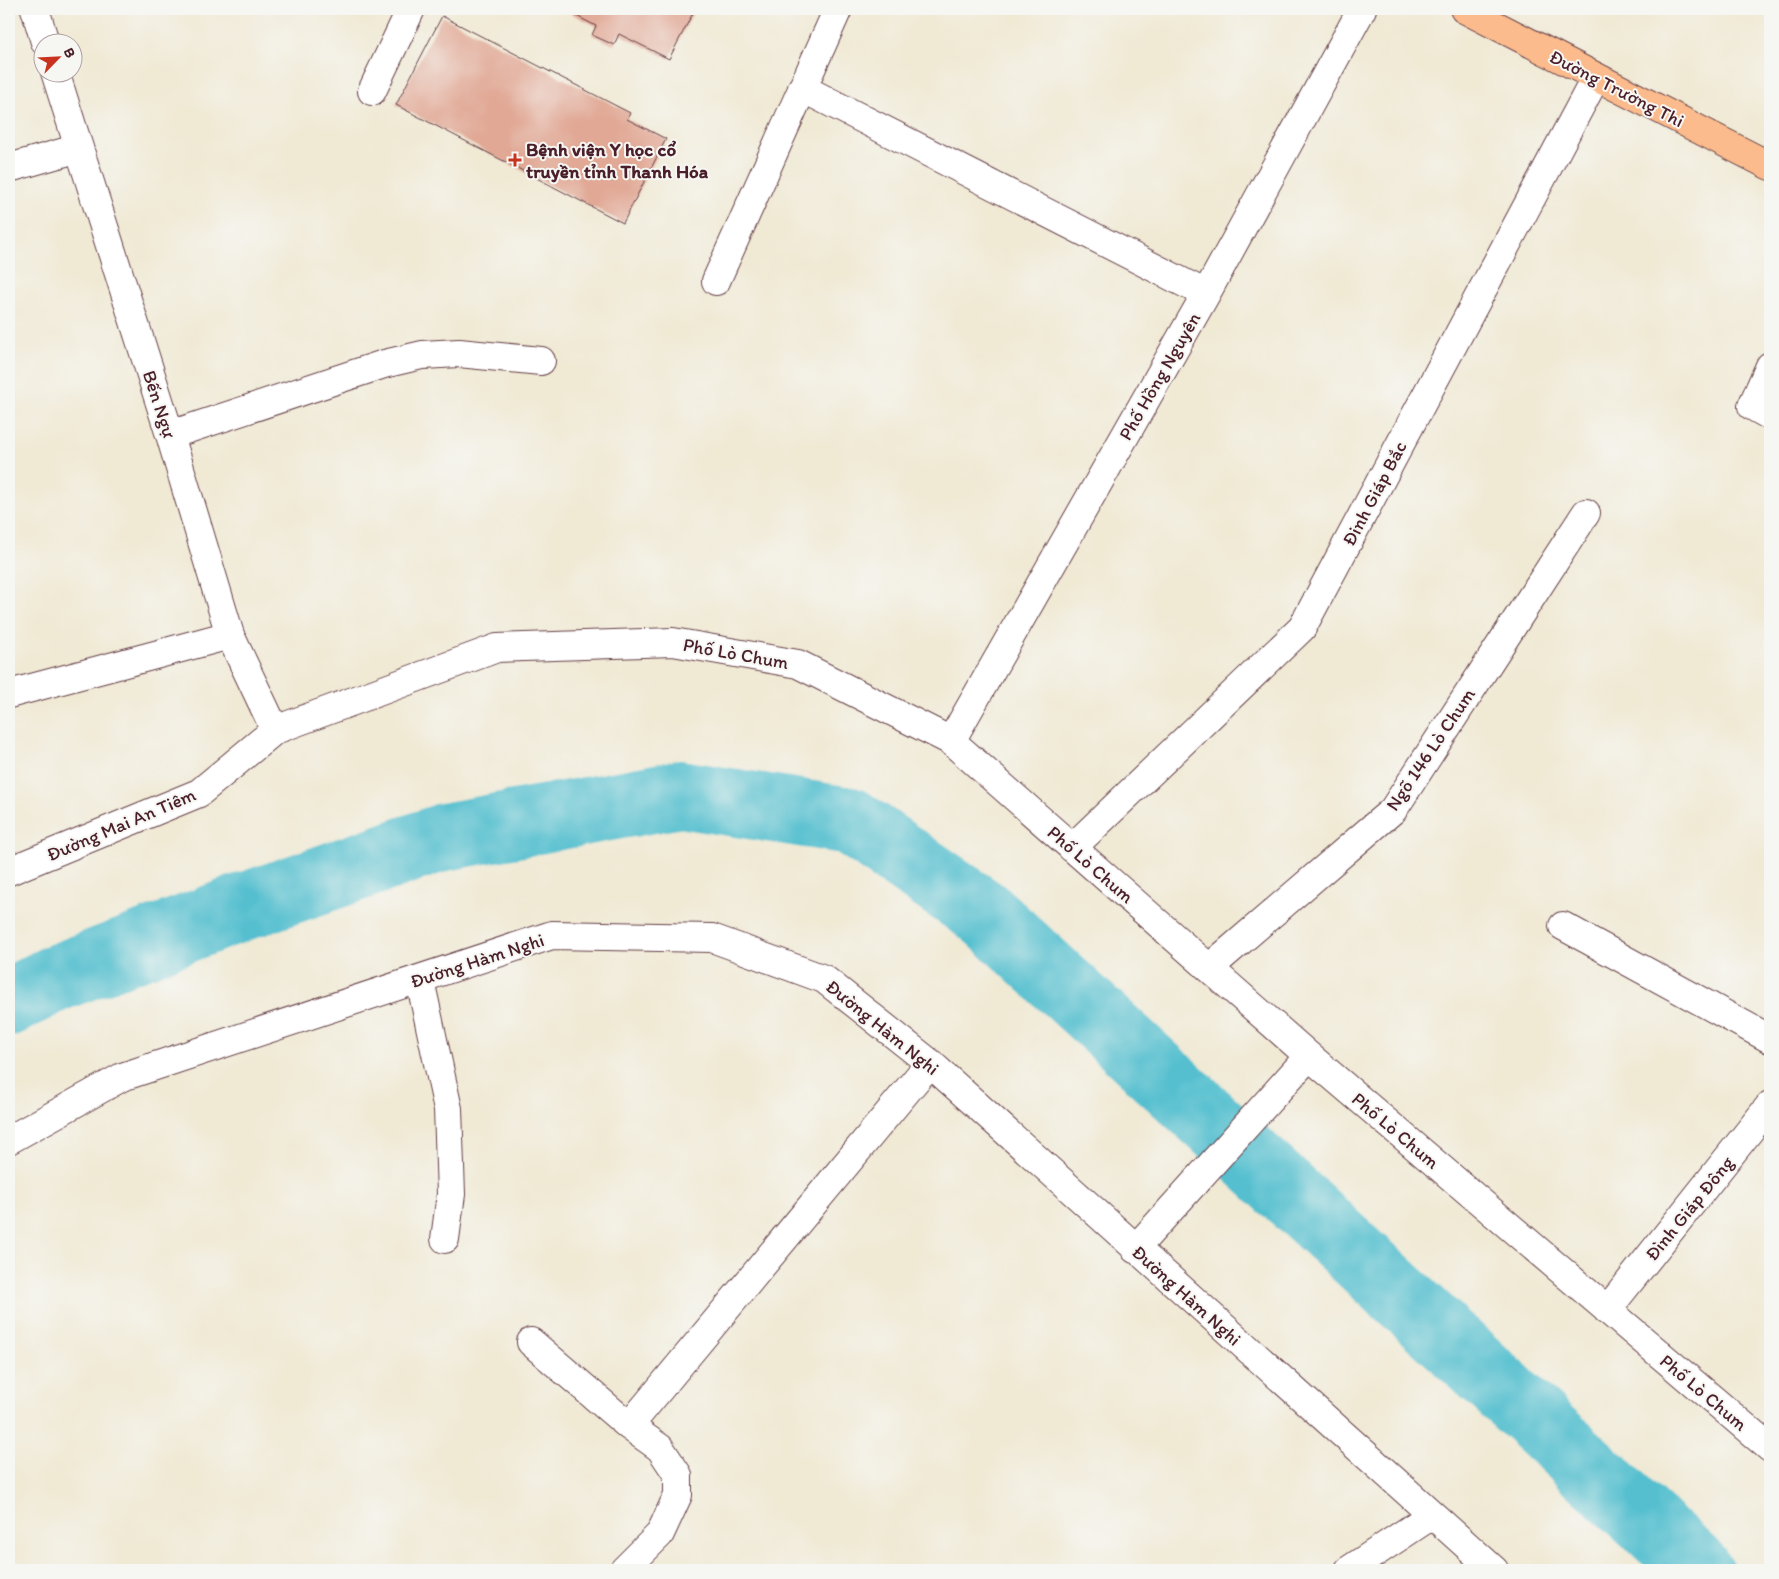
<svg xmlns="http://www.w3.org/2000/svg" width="1779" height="1579" viewBox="0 0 1779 1579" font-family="Itim,sans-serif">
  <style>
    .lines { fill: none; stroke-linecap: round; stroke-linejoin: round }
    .river { stroke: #54bfcf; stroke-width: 68 }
    .building { fill: #e1a895 }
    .minor-casing { stroke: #633d44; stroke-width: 30 }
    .major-casing { stroke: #633d44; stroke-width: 30 }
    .minor { stroke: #fff; stroke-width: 28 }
    .major { stroke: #fbbb8c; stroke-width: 28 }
    .poi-dot { fill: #c8321e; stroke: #f6f6f2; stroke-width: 2 }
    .labels { text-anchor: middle; stroke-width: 4; stroke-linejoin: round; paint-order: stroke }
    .street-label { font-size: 19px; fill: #4a1f2b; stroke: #f6f6f2 }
    .poi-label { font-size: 19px; font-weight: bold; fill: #4a1f2b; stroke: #f6f6f2; text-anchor: start }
  </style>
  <rect width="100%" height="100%" fill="#f6f6f2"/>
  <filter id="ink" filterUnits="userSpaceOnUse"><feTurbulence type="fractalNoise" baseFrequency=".02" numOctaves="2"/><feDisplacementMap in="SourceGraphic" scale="10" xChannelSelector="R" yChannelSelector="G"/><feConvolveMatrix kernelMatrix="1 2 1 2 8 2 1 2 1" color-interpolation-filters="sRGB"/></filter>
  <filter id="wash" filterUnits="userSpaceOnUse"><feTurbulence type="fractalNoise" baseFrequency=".0096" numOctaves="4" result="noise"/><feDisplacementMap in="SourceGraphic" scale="20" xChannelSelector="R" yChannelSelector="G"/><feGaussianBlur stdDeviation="1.12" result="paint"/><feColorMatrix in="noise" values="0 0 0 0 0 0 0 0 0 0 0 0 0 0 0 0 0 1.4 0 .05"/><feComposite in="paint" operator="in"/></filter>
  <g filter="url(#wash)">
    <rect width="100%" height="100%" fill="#f0e9d4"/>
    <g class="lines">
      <path class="river" d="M 9,1002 L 56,978 L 240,908 L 444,837 L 680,794 L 850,821 L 984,913 L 1699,1570"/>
    </g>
    <g id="blocks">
      <path class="building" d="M 563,9 L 695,9 L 669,59 L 619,34 L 614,45 L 592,35 L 596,26 Z
        M 442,16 L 630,113 L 627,119 L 666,139 L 623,223 L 396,105 Z"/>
    </g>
  </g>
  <g filter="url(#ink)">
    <use href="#blocks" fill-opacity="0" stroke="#633d44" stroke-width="1"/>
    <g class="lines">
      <defs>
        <path id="minor" d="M 35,9 L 45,42
          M 55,72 L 170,435 L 230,635 L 275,730
          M 802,88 L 1206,294
          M 372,91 L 411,9
          M 9,168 L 79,148
          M 716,281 L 838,9
          M 1770,366 L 1752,406 L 1770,416
          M 170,435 L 384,364 L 422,355 L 459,353 L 541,361
          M 9,694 L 230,635
          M 951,741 L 1206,294 L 1362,9
          M 1072,848 L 1302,628 L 1596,77
          M 9,871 L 199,793 L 275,730 L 497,648 L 673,642 L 798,664 L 951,741 L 1309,1056 L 1770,1448
          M 1563,926 L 1770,1039
          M 1209,968 L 1393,810 L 1586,513
          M 420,980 L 448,1109 L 451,1194 L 445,1239
          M 9,1140 L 122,1077 L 552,935 L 712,938 L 824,979 L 930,1063 L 1494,1570
          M 1135,1249 L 1309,1056
          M 1607,1310 L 1770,1105
          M 531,1342 L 629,1426 L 930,1063
          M 624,1570 L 660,1534 L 678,1495 L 678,1475 L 660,1448 L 629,1426
          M 1349,1570 L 1432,1515"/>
        <path id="major" d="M 1464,9 L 1770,166"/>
      </defs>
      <use href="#minor" class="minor-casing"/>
      <use href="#major" class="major-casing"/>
      <use href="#minor" class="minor"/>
      <use href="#major" class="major"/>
    </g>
  </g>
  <path class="poi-dot" d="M512.5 152.5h5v5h5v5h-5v5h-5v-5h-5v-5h5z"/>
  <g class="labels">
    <g class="street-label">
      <text transform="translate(1617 88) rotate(27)" y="7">Đường Trường Thi</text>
      <text transform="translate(1159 376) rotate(-60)" y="7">Phố Hồng Nguyên</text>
      <text transform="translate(160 404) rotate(72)" y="7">Bến Ngự</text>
      <text transform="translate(1374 493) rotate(-62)" y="7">Đinh Giáp Bắc</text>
      <text transform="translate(736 653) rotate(10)" y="7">Phố Lò Chum</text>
      <text transform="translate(1430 749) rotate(-56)" y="7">Ngõ 146 Lò Chum</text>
      <text transform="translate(121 824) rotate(-23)" y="7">Đường Mai An Tiêm</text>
      <text transform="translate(1091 864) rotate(41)" y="7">Phố Lò Chum</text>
      <text transform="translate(477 960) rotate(-18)" y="7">Đường Hàm Nghi</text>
      <text transform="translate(883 1027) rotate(39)" y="7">Đường Hàm Nghi</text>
      <text transform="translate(1396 1130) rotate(40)" y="7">Phố Lò Chum</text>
      <text transform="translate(1689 1208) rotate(-51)" y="7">Đình Giáp Đông</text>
      <text transform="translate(1187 1295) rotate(42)" y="7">Đường Hàm Nghi</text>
      <text transform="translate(1704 1392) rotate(40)" y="7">Phố Lò Chum</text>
    </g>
    <g class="poi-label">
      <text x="526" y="156">Bệnh viện Y học cổ<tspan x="526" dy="22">truyền tỉnh Thanh Hóa</tspan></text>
    </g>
  </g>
  <rect width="1779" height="1579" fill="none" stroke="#f6f6f2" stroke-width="30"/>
  <g transform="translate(58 58) rotate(66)"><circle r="24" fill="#f6f6f2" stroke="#b1a0a2"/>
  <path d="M0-4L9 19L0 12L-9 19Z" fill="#c8321e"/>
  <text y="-8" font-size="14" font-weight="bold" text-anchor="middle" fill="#4a1f2b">B</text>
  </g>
</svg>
